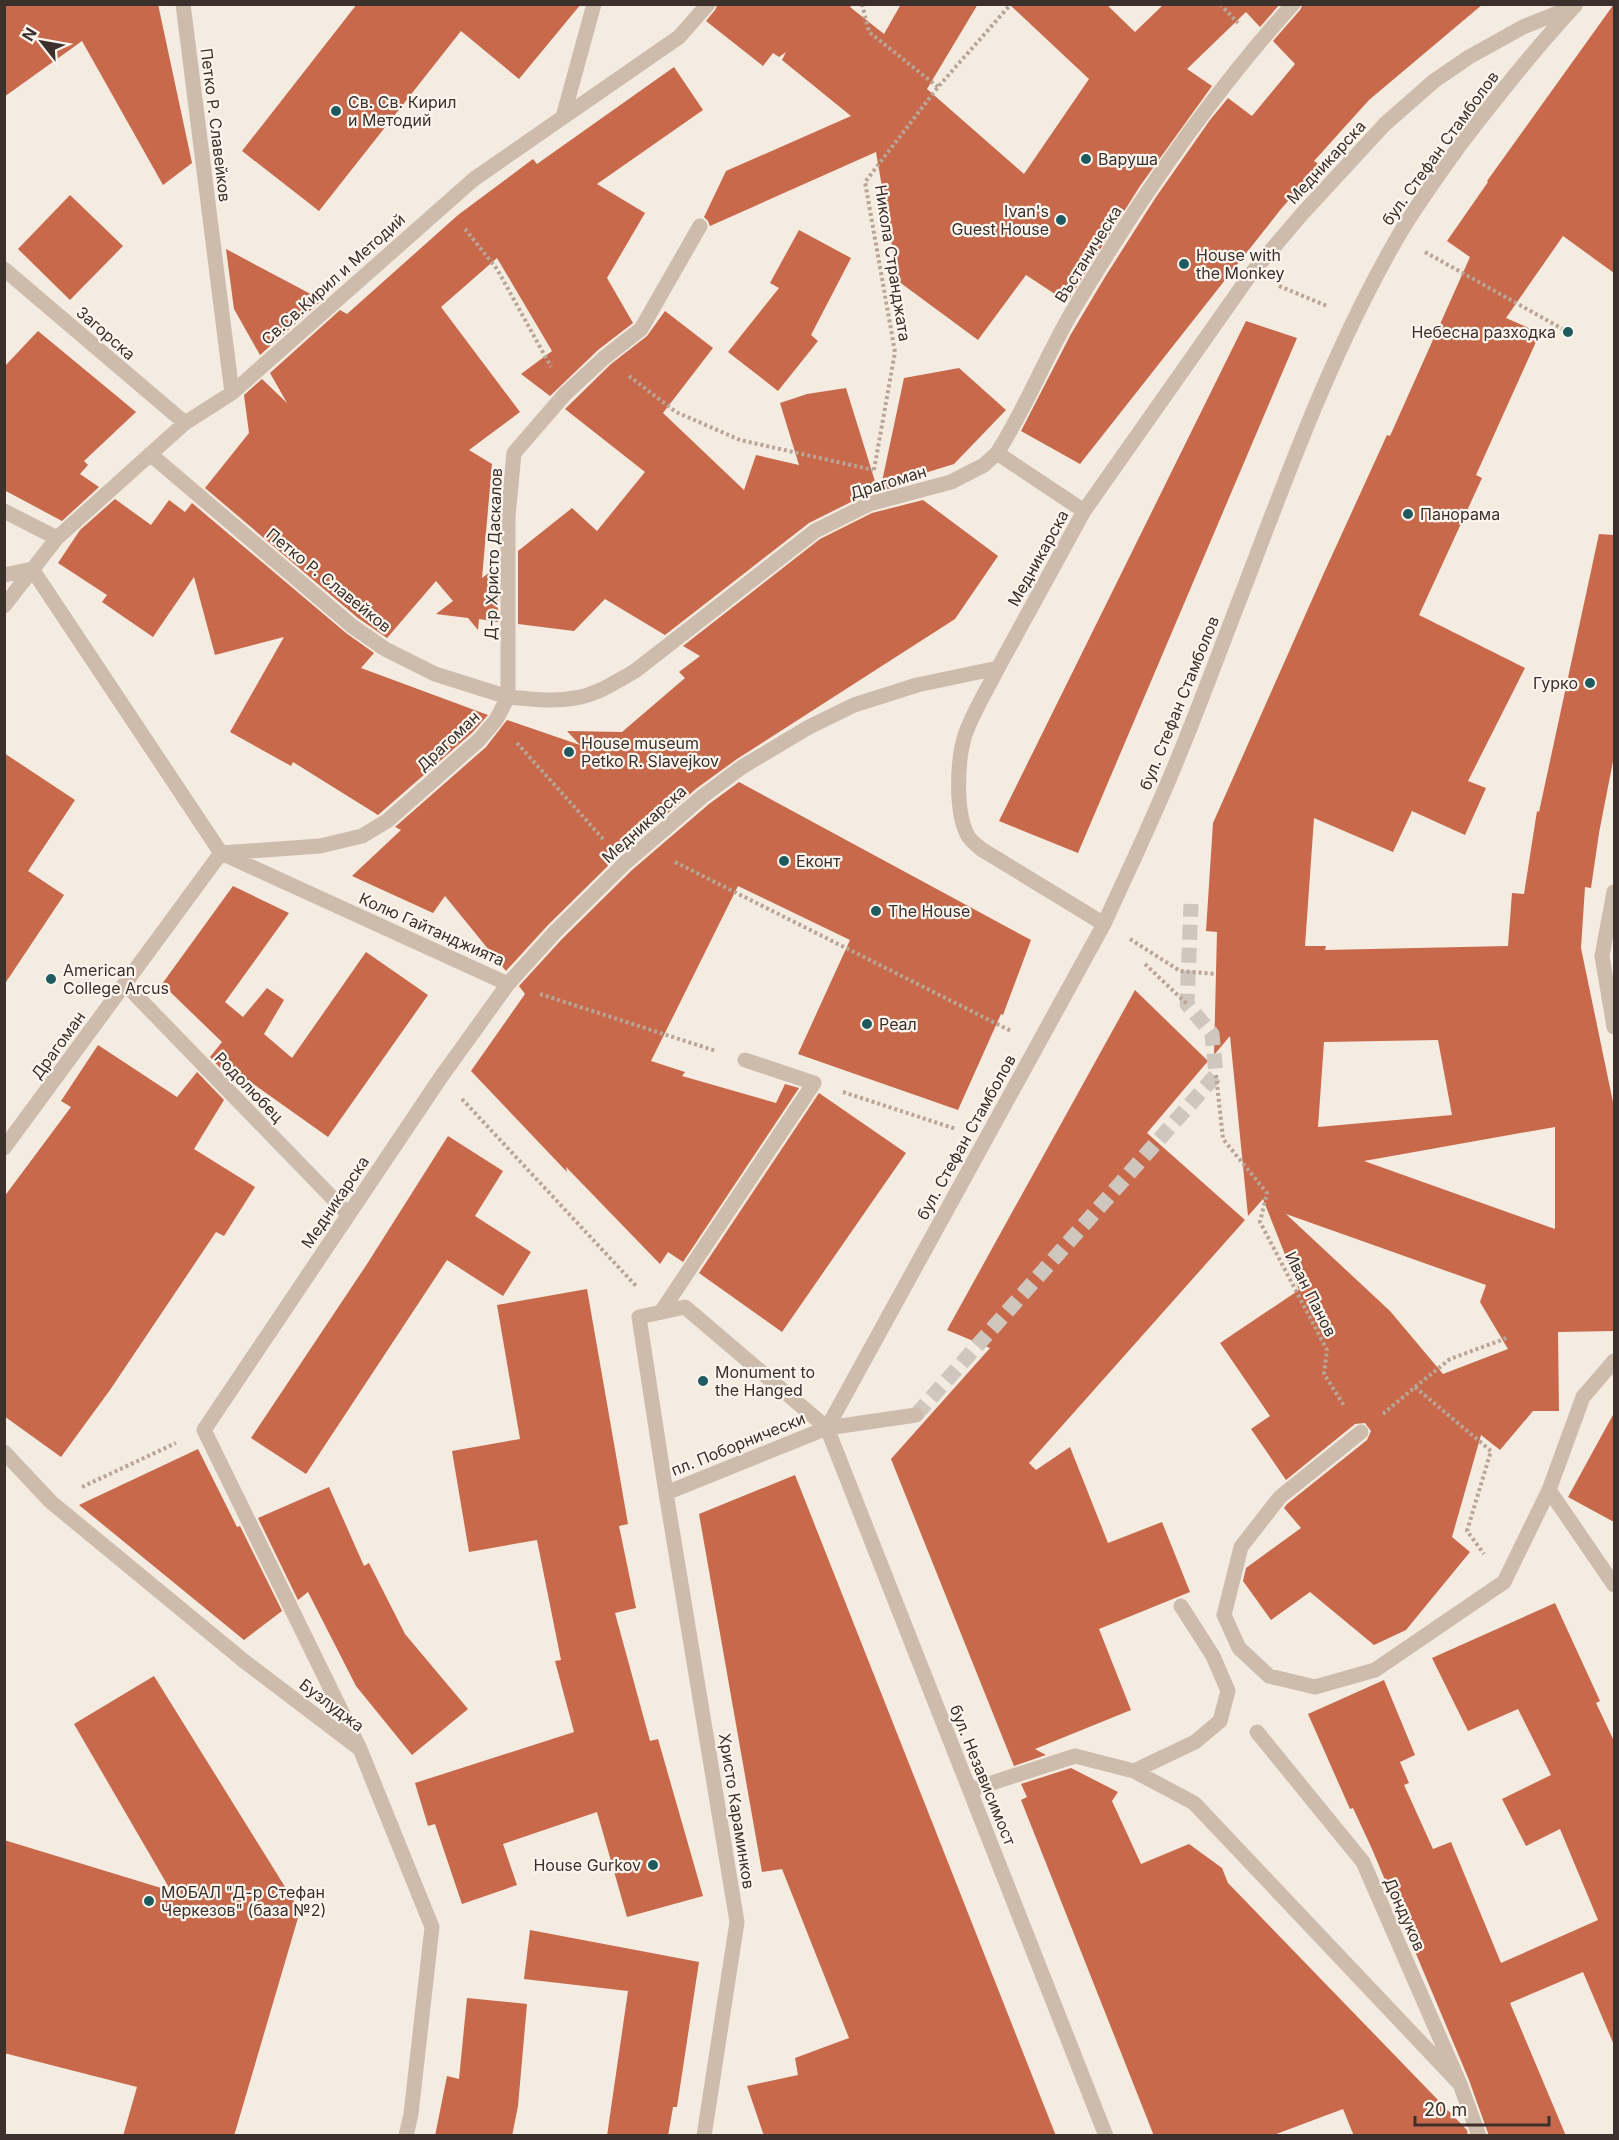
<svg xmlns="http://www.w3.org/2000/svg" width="1619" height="2140" viewBox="0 0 1619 2140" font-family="Inter,sans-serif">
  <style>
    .building { fill: #c8694b; fill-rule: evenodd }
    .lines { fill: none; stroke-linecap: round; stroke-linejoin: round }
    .minor-tunnel { stroke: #cfc6bd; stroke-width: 15; stroke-dasharray: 15 8; stroke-linecap: butt }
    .path { stroke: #b9a596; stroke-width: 4; stroke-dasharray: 3 3; stroke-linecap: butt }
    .minor { stroke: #cdbbac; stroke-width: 15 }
    .poi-dot { fill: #1f5a5e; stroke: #fbf5ee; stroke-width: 2 }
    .labels { text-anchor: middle; stroke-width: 4.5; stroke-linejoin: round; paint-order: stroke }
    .poi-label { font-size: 16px; fill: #3b302b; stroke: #fbf5ee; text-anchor: start }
    .street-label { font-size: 16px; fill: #3b302b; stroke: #fbf5ee }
  </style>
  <rect width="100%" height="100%" fill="#f4ebe1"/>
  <path class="building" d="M 4,4 L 158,4 L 192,163 L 163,185 L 82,41 L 4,97 Z
    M 357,4 L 581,4 L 519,79 L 461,31 L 319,211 L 242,151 Z
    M 718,4 L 854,4 L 850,7 L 884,34 L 901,4 L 978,4 L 927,89 L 1024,174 L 1089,79 L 1009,4 L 1106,4 L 1135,32 L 1164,4 L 1280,4 L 1260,27 L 1246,12 L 1187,69 L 1212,86 L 1140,186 L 1067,302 L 1026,275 L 978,340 L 898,281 L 876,152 L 710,226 L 708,221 L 704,217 L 726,171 L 851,116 L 782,60 L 786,52 L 779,57 L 773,53 L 763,66 L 706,21 L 715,10 Z
    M 1303,4 L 1483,4 L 1369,100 L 1314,161 L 1320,165 L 1281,209 L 1080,464 L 1021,431 L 1071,334 L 1105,277 L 1156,197 L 1210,120 L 1228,98 L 1252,116 L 1295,64 L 1273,41 L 1300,10 Z
    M 1614,4 L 1614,273 L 1563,236 L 1506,318 L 1540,333 L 1476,475 L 1482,478 L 1419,615 L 1525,668 L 1468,781 L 1486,788 L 1465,835 L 1412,811 L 1393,852 L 1314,818 L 1305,946 L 1326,946 L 1325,950 L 1508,946 L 1512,893 L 1524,894 L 1537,811 L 1539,812 L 1599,534 L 1614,535 L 1614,756 L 1599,833 L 1591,888 L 1585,887 L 1581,948 L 1614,1107 L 1614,1331 L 1558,1332 L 1559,1411 L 1533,1411 L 1500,1450 L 1481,1435 L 1452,1537 L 1470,1552 L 1406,1630 L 1374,1645 L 1310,1592 L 1271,1620 L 1243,1581 L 1246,1568 L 1301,1528 L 1284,1508 L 1287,1504 L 1367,1440 L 1371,1431 L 1365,1423 L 1355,1424 L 1286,1480 L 1251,1429 L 1270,1416 L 1220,1343 L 1299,1290 L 1263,1199 L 1248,1216 L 1230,1036 L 1214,1055 L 1217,932 L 1206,931 L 1213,823 L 1323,575 L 1387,435 L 1390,436 L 1470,257 L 1447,241 L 1488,182 L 1487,181 ZM 1438,1040 L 1452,1115 L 1318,1127 L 1324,1042 ZM 1555,1127 L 1555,1229 L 1364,1161 L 1498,1137 ZM 1286,1214 L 1486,1285 L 1480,1302 L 1508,1349 L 1443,1374 L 1390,1311 Z
    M 674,67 L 703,110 L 597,184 L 645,213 L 607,278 L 633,323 L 598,350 L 550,396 L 521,374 L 552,351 L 497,258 L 441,307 L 520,412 L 469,450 L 492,464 L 482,578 L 498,566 L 498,622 L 479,619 L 478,630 L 468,618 L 436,614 L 453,601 L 436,581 L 387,638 L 358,618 L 205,488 L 249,433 L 244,395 L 262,379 L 287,403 L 270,373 L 340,310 L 347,314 L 458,215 L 533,159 L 537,164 Z
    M 70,195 L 123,246 L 70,300 L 18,249 Z
    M 799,230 L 851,258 L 811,335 L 818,341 L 778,391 L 728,352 L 779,288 L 770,283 Z
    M 226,249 L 322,300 L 260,355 L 234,309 Z
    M 665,311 L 713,348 L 663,413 L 744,490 L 756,455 L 799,465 L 780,403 L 807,394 L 846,388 L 878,491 L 865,495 L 809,523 L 665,635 L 605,599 L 574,631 L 518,624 L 518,551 L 572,508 L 597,531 L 645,472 L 565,409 L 611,364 L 647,336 Z
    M 1246,321 L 1297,338 L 1078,853 L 999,821 Z
    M 38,331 L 136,412 L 84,461 L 88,465 L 80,474 L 99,487 L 62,521 L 4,490 L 4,367 Z
    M 959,368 L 1006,410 L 954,464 L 899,481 L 903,485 L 880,491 L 904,378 Z
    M 115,499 L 151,525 L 169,500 L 185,512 L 192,503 L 346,633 L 374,653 L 361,668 L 488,715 L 472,733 L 378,815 L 293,762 L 291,766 L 230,732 L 284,637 L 215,655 L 194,577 L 153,637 L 102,602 L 107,595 L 58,563 L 80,530 Z
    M 923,500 L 998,556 L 955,619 L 737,759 L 697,788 L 618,856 L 548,925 L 506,971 L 445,896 L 433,913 L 352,876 L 401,830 L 395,827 L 486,747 L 507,720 L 580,745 L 567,731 L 622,732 L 685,678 L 679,672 L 700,656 L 683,646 L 820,539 L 872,513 Z
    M 4,753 L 75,800 L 28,871 L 64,895 L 4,985 Z
    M 739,782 L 1031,940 L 1003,1015 L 1001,1014 L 958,1110 L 798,1054 L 850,940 L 738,886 L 651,1061 L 685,1072 L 682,1076 L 776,1103 L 785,1084 L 799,1088 L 683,1262 L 668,1252 L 660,1264 L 566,1167 L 567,1172 L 471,1071 L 525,994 L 519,986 L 562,939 L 632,870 L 709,804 Z
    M 233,886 L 289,913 L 225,1002 L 243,1017 L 267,988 L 284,1000 L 264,1034 L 292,1058 L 366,952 L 428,995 L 328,1137 L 239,1074 L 234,1083 L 210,1057 L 222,1042 L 162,984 Z
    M 1135,990 L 1208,1061 L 1147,1133 L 1245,1220 L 1029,1463 L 1036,1470 L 1070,1447 L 1108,1543 L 1162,1522 L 1190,1592 L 1099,1629 L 1131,1710 L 1035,1749 L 1046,1755 L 1014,1766 L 891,1459 L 990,1348 L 947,1330 Z
    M 98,1045 L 177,1097 L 197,1072 L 224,1100 L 194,1149 L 255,1187 L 224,1236 L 216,1232 L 110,1390 L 61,1457 L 4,1416 L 4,1197 L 71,1107 L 61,1101 Z
    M 819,1093 L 906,1153 L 782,1332 L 699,1273 Z
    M 448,1136 L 503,1171 L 475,1216 L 531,1252 L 503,1296 L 447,1260 L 306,1474 L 251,1438 L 367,1264 Z
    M 587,1289 L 628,1524 L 619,1526 L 636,1608 L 615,1613 L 650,1741 L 658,1739 L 703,1896 L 627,1917 L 597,1812 L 503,1844 L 517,1885 L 462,1904 L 435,1824 L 428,1826 L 415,1783 L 574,1732 L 555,1661 L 561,1660 L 537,1540 L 469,1552 L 452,1451 L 520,1439 L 497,1305 Z
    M 1614,1413 L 1614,1522 L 1568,1497 Z
    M 198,1449 L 237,1527 L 240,1526 L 282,1611 L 244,1640 L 79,1505 Z
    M 795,1475 L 876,1680 L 1056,2136 L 764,2136 L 747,2086 L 798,2075 L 795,2058 L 849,2038 L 782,1869 L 762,1872 L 699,1514 Z
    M 329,1487 L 364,1566 L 369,1563 L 405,1634 L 468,1709 L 412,1755 L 356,1686 L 308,1592 L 298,1600 L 258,1518 Z
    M 1555,1603 L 1600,1701 L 1596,1703 L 1614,1741 L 1614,2045 L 1583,1972 L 1510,2003 L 1566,2136 L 1489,2136 L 1469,2080 L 1372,1849 L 1353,1808 L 1350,1809 L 1308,1714 L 1384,1680 L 1415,1755 L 1400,1762 L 1409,1783 L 1404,1785 L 1433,1849 L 1451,1842 L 1501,1963 L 1598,1920 L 1560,1829 L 1526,1846 L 1502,1799 L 1551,1775 L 1518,1709 L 1468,1731 L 1432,1658 Z
    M 154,1676 L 300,1911 L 234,2136 L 123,2136 L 137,2087 L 4,2053 L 4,1840 L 171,1891 L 74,1724 Z
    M 1071,1768 L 1118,1792 L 1112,1801 L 1141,1864 L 1189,1844 L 1222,1868 L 1228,1883 L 1467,2130 L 1468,2136 L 1354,2136 L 1343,2109 L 1271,2136 L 1154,2136 L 1021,1800 L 1027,1797 L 1021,1784 Z
    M 530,1930 L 699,1962 L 677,2107 L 673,2107 L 668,2136 L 607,2136 L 628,1991 L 524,1979 Z
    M 467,1998 L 527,2004 L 518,2106 L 512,2136 L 435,2136 L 447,2076 L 459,2079 Z"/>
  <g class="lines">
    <path class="minor-tunnel" d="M 916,1415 L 1216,1075 L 1212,1034 L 1187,1004 L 1191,904"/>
    <path class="path" d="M 862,4 L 869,32 L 938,87
      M 1220,4 L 1238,23
      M 465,229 L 497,269 L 551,367
      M 1425,252 L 1568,332
      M 1279,286 L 1327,306
      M 629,376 L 676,412 L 740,440 L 873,470
      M 874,470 L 895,352 L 865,182 L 938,87 L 1011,4
      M 517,743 L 604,840
      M 675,862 L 1011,1031
      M 1130,939 L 1180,971 L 1216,974
      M 1145,964 L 1187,1004
      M 540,994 L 716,1051
      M 1216,1075 L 1223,1139 L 1267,1193 L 1260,1222 L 1327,1350 L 1324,1374 L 1345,1407
      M 843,1092 L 956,1129
      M 462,1099 L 637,1287
      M 1415,1387 L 1450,1359 L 1507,1338
      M 1383,1414 L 1415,1387 L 1491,1451 L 1467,1531 L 1484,1554
      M 82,1487 L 176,1443"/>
    <path class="minor" d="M 183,4 L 232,393
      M 563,117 L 594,4
      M 4,269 L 185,423
      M 150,454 L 352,626 L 385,649 L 435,674 L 508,697 L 508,517 L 514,453 L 565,394 L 605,357 L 641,329 L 700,226
      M 4,511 L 57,538
      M 1084,511 L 997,453 C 1026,408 1045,358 1072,312 C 1136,204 1208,98 1293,4
      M 4,575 L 32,569 L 221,853 L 508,984
      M 4,606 L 57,538 L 185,423 L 232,393 L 474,179 L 679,37 L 708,4
      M 998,668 C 987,690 973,712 965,735 C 957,760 955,813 968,836 C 971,841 977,845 981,849 L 1104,924
      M 1614,892 L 1602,956 L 1614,1027
      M 125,984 L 348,1214
      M 4,1148 L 221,853 L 320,846 L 362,836 L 387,821 L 479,740 L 496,720 L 508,697 C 530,699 553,702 575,698 C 597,695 617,681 635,671 L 815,531 L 869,504 L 951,482 L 984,465 L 997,453
      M 661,1312 L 814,1083 L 745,1060
      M 1614,1361 L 1583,1397 L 1549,1490 L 1614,1585
      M 916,1415 L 827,1428 L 666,1493 L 639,1317 L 685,1307 L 827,1428 L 1106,2136
      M 827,1428 L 1104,924 C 1130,867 1157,811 1180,753 C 1203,697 1224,639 1246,583 C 1290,467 1334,348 1396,240 C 1415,207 1438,176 1460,145 C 1496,98 1532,52 1572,9
      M 1361,1432 L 1280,1497 L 1241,1547 L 1224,1615 L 1239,1648 L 1269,1676 L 1315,1687 L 1375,1670 L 1504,1582 L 1549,1490
      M 4,1452 L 51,1502 L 244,1661 L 360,1749 L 432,1927 L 411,2114 L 406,2136
      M 666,1493 L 737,1922 L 704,2136
      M 1257,1732 L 1363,1862 L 1460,2084 L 1479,2136
      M 360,1749 L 204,1430 L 441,1077 L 508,984 L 555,932 L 625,863 L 703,796 L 742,767 L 809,727 L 854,705 L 917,685 L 998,668 L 1084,511 L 1250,275 L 1302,214 L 1385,124 L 1434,81 L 1469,57 L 1523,27 L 1575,6
      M 1134,1771 L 1195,1742 L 1220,1721 L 1228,1691 L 1213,1656 L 1181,1606
      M 970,1790 L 1075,1756 L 1134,1771 L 1194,1803 L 1460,2084"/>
  </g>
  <g class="poi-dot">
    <circle cx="336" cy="111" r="6"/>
    <circle cx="1086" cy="159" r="6"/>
    <circle cx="1061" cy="220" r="6"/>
    <circle cx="1184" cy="264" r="6"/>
    <circle cx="1568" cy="332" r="6"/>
    <circle cx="1408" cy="514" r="6"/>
    <circle cx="1590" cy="683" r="6"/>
    <circle cx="569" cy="752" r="6"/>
    <circle cx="784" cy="861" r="6"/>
    <circle cx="876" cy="911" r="6"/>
    <circle cx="51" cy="979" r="6"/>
    <circle cx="867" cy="1024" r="6"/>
    <circle cx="703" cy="1381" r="6"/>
    <circle cx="653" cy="1865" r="6"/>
    <circle cx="149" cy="1901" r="6"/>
  </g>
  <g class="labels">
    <g class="poi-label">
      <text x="348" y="108">Св. Св. Кирил<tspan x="348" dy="18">и Методий</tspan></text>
      <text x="1098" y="165">Варуша</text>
      <text x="1049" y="217" text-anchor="end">Ivan's<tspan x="1049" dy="18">Guest House</tspan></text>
      <text x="1196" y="261">House with<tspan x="1196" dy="18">the Monkey</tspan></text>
      <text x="1556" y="338" text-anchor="end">Небесна разходка</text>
      <text x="1420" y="520">Панорама</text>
      <text x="1578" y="689" text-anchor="end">Гурко</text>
      <text x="581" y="749">House museum<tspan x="581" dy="18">Petko R. Slavejkov</tspan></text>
      <text x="796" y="867">Еконт</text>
      <text x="888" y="917">The House</text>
      <text x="63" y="976">American<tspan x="63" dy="18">College Arcus</tspan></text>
      <text x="879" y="1030">Реал</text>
      <text x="715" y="1378">Monument to<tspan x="715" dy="18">the Hanged</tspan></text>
      <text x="641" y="1871" text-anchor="end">House Gurkov</text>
      <text x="161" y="1898">МОБАЛ "Д-р Стефан<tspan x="161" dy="18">Черкезов" (база №2)</tspan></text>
    </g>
    <g class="street-label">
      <text transform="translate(216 125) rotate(83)" y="6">Петко Р. Славейков</text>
      <text transform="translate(1440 148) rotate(-54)" y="6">бул. Стефан Стамболов</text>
      <text transform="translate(1326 162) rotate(-47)" y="6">Медникарска</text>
      <text transform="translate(1088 254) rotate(-58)" y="6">Въстаническа</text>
      <text transform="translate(893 263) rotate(81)" y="6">Никола Странджата</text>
      <text transform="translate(333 279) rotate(-42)" y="6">Св.Св.Кирил и Методий</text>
      <text transform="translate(106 333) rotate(41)" y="6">Загорска</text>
      <text transform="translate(888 482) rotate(-17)" y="6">Драгоман</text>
      <text transform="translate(493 554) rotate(-88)" y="6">Д-р Христо Даскалов</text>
      <text transform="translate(1038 558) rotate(-61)" y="6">Медникарска</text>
      <text transform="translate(329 580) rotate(39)" y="6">Петко Р. Славейков</text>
      <text transform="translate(1179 703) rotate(-68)" y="6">бул. Стефан Стамболов</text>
      <text transform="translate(448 741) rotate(-43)" y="6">Драгоман</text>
      <text transform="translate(644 824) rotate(-42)" y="6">Медникарска</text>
      <text transform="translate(432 929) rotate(24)" y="6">Колю Гайтанджията</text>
      <text transform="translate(58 1045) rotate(-54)" y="6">Драгоман</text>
      <text transform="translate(249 1087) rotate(46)" y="6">Родолюбец</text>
      <text transform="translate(966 1137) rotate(-61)" y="6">бул. Стефан Стамболов</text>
      <text transform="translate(335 1202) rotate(-56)" y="6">Медникарска</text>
      <text transform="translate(1311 1294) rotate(63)" y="6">Иван Панов</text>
      <text transform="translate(738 1444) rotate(-22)" y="6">пл. Поборнически</text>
      <text transform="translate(332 1705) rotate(37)" y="6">Бузлуджа</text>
      <text transform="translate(983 1775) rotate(68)" y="6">бул. Независимост</text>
      <text transform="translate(737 1811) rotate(81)" y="6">Христо Караминков</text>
      <text transform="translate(1405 1914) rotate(66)" y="6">Дондуков</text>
    </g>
  </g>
  <rect width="1619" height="2140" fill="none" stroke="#3b302b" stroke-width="12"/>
  <g transform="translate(42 42) rotate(301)" stroke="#fbf5ee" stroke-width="4.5" paint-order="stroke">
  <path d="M0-4.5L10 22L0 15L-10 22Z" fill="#3b302b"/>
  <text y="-9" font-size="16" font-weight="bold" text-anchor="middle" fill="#3b302b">N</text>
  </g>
  <path d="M1415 2116v9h134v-9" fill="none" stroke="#3b302b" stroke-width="3"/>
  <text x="1424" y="2116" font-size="18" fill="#3b302b" stroke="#fbf5ee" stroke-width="4.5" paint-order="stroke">20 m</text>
</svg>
